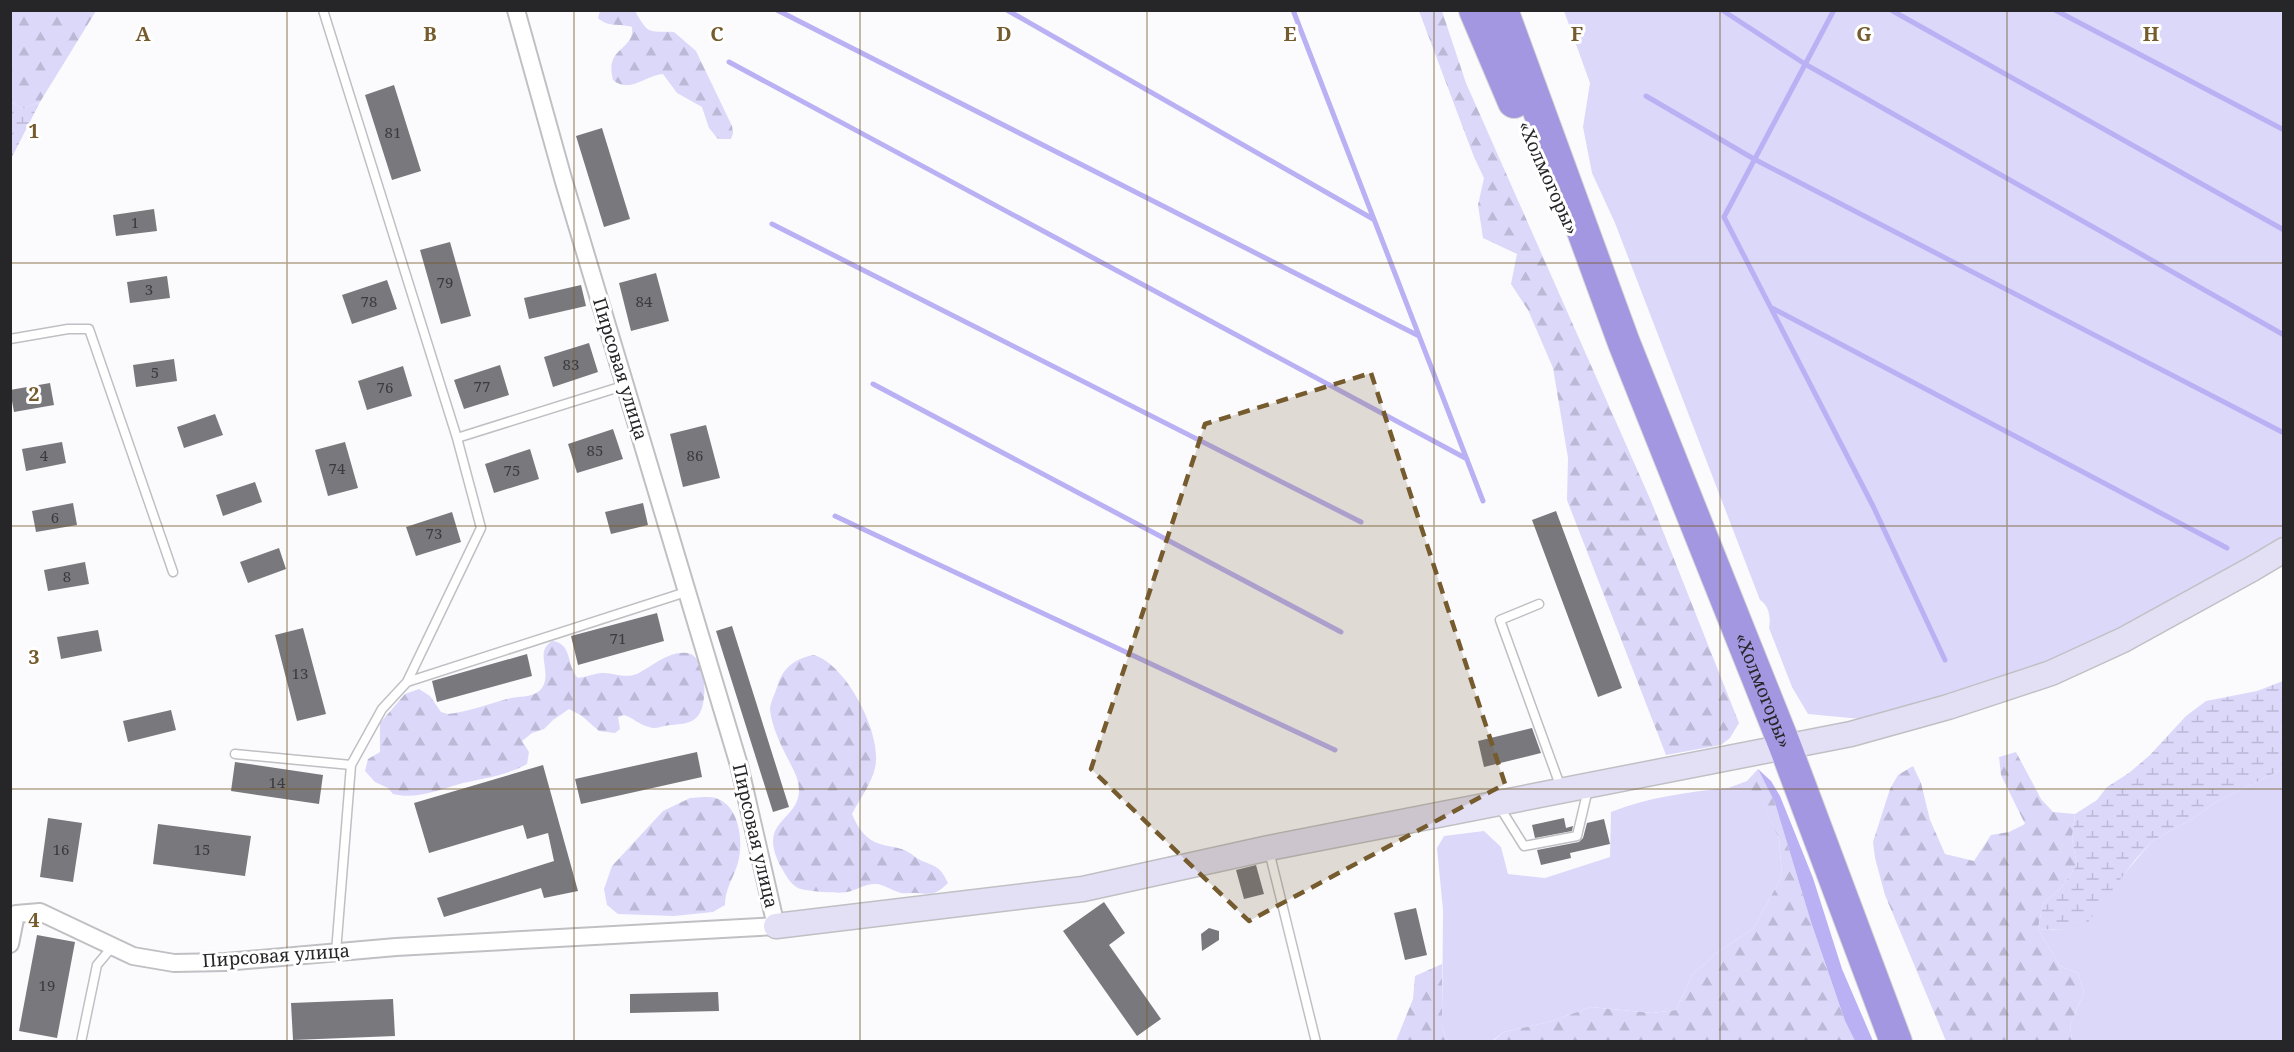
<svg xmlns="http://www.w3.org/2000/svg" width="2294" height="1052" viewBox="0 0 2294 1052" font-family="'Noto Serif',serif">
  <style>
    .grass { fill: #dbd8fa }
    .forest { fill: url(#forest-firs) }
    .wetland { fill: url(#wetland-marsh) }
    .water { fill: #bab1f4 }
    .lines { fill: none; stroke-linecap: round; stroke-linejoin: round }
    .stream { stroke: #bab1f4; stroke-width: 5 }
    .building { fill: #79797d }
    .lane-casing { stroke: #c0c0c4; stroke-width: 11 }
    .street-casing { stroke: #c0c0c4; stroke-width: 20 }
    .secondary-casing { stroke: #c0c0c4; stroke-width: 27 }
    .highway-casing { stroke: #d8d8d8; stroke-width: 34 }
    .lane { stroke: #fff; stroke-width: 8 }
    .street { stroke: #fff; stroke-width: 16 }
    .secondary { stroke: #e3e0f6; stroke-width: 24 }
    .highway { stroke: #a297e0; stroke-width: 32 }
    .marked { fill: #755b2d; fill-opacity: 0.2; stroke: #755b2d; stroke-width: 4.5; stroke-dasharray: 12 8; stroke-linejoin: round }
    .grid { fill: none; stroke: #755b2d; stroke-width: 1.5; stroke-opacity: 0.55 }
    .labels { text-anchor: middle; stroke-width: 6; stroke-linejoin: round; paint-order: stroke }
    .number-label { font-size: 15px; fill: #3b3b3d }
    .street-label { font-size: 18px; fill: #262628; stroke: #fff }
    .grid-label { font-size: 20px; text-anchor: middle; font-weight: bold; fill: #755b2d; stroke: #fff; stroke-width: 6; stroke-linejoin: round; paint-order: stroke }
  </style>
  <defs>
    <pattern id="forest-firs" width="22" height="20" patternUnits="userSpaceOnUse" patternTransform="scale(1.5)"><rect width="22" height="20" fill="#dbd8fa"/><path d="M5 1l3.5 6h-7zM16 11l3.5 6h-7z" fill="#bcb9d6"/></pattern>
    <pattern id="wetland-marsh" width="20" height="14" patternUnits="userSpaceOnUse" patternTransform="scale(1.5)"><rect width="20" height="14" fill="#dbd8fa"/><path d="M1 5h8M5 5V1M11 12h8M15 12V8" fill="none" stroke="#bcb9d6"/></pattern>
  </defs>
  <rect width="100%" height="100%" fill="#fbfbfe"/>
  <path class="grass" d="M 1564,11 L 2283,11 L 2283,539 L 2130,624 L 2043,667 L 1907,708 L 1861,719 L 1808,714 L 1792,687 L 1769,628 C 1771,617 1769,606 1760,600 L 1615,223 L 1592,173 L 1583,127 L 1590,83 Z
    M 2283,769 L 2283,1041 L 2072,1041 L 2070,1026 L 2084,992 L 2078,973 L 2060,966 L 2038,929 L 2064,930 L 2120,879 L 2152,841 L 2194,818 L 2214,803 Z
    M 1728,788 L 1760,797 L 1779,839 L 1782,876 L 1753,929 L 1719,951 L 1693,974 L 1676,1010 L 1652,1013 L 1591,1007 L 1552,1021 L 1504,1032 L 1492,1041 L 1447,1041 L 1442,1025 L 1443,910 L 1437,848 L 1444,836 L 1484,831 L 1501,847 L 1508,874 L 1545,878 L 1610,857 L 1611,812 C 1649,797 1688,792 1728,788 Z"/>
  <path class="forest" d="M 10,11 L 96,11 L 40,102 L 22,109 L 11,101 Z
    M 600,11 L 635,11 C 649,35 647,31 674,32 L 696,51 L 732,126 L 733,133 L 731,139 L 718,139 L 709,128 L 702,107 L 677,93 L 663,74 C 646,75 630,94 613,80 C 604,46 635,51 632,27 C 619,23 609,28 598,18 Z
    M 1419,11 L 1442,11 L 1466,83 L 1651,501 L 1739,723 L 1730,738 L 1721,745 L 1666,755 L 1567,500 L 1568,458 L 1553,368 L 1528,310 L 1511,284 L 1517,254 L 1483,238 L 1478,205 L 1484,178 L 1474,157 Z
    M 552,641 C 573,643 566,666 578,678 C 586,677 593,674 601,673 C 614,672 623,679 637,674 C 653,666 668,651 687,653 C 707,655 709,705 697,717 C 691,724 680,724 671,725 C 663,725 657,730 649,727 C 640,725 633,718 624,715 L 618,717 L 620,729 L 615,733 L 599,731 L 582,716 L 569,709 L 553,720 L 544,729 L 532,733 L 522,741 L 529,752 L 527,764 C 508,775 485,778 463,783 C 441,789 416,800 393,794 L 388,788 L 375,782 L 365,771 L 368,759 L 380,752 L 380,723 L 405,694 L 419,689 L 430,696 L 441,712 L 448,714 C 467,712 488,704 507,699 C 516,696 525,698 534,694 C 539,692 542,689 544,684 C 550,668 535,652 552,641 Z
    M 814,655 C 847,665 883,735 875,768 C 871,785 860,798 852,814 C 857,827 866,840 880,844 C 889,847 900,847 908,852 C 912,854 916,858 920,860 C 936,867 940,866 948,883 C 933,898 930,893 911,893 C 907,893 902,894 898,892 C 891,890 885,885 877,884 C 866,883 857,890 847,892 C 840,894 803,891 798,888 C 789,883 786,875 781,867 C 756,820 798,822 799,791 C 799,779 794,771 789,761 C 781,746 772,727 770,710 C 770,702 776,692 778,684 C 784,666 797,658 814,655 Z
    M 2016,752 L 2041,799 L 2053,812 L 2075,814 L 2072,839 L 2077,865 L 2062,887 L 2043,904 L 2038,929 L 2060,966 L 2078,973 L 2084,992 L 2070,1026 L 2072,1041 L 1946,1041 L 1885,895 L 1875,858 L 1873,842 L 1890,789 L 1898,775 L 1913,766 L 1921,783 L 1930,820 L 1945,854 L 1974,861 L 1991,835 L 2009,832 L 2025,824 L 2001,775 L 1999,757 Z
    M 1758,769 L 1775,803 L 1811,922 L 1845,1021 L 1855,1041 L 1492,1042 L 1504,1032 L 1552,1021 L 1591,1007 L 1652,1013 L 1676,1010 L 1693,974 L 1719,951 L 1753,929 L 1782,876 L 1779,839 L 1760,798 L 1728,788 L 1747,781 Z
    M 704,797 C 709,797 714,797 718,799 C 741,808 744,846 737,866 C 732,880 725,890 725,905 L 713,912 L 674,916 L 618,914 L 607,905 L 604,889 L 612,866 L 663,811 L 690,798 Z
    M 1442,964 L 1442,1025 L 1447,1041 L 1396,1041 L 1413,999 L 1415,976 Z"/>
  <path class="wetland" d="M 11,101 L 22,109 L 40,102 L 11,159 Z
    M 2283,681 L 2283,769 L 2214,803 L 2194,818 L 2152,841 L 2135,860 L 2088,922 L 2064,930 L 2038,929 L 2043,904 L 2062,887 L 2077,865 L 2072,839 L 2075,814 L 2097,800 L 2107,787 L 2129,773 L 2150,755 L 2186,716 L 2206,701 L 2257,691 Z"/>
  <path class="water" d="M 1758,769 L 1771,781 L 1780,796 L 1813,878 L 1842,969 L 1873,1041 L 1855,1041 L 1845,1021 L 1811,922 L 1775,803 Z"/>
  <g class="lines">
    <path class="stream" d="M 777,10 L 1419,336
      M 1007,10 L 1373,219
      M 1293,10 L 1483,501
      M 1722,10 L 1805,64 L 2284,335
      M 1834,10 L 1724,217 L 1873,506 L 1945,660
      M 1891,10 L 2284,230
      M 2055,10 L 2284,130
      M 729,62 L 1467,459
      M 1646,96 L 1754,159 L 2284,433
      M 772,224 L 1361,522
      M 1772,308 L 2227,548
      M 873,384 L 1341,632
      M 835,516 L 1335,750"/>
  </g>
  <path class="building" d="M 394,85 L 421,171 L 392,180 L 365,95 Z
    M 602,128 L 630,219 L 604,227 L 576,136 Z
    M 154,209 L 157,231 L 116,236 L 113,215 Z
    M 450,242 L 471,316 L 441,324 L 420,250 Z
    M 656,273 L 669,321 L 631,331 L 619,283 Z
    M 167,276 L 170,298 L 130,303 L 127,282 Z
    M 387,280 L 397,309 L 352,324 L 342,295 Z
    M 581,285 L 586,306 L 529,319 L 524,298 Z
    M 589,343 L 598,372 L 553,387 L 544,357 Z
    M 174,359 L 177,381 L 136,387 L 133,365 Z
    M 500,365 L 509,395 L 464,409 L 454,380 Z
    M 403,366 L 412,396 L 367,410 L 358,381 Z
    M 50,383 L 54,405 L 14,412 L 10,390 Z
    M 215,414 L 223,435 L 184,448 L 177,427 Z
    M 706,425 L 720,478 L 683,487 L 670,434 Z
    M 613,429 L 623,459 L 577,473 L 568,444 Z
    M 62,442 L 66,463 L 26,471 L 22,449 Z
    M 345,442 L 358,488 L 328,496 L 315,450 Z
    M 530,449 L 539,479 L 494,493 L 485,464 Z
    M 255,482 L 262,502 L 223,516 L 216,495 Z
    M 73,503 L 77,525 L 36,532 L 32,511 Z
    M 643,503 L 648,525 L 611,534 L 605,512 Z
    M 1556,511 L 1622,688 L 1598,697 L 1532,520 Z
    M 452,512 L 461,542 L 416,556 L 406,527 Z
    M 279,548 L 286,569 L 248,583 L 240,562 Z
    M 85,562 L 89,584 L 48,591 L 44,570 Z
    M 657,613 L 664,641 L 578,665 L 571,636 Z
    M 732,626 L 789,807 L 773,812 L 716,631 Z
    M 303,628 L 326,714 L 297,721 L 275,635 Z
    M 98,630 L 102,651 L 61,659 L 57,637 Z
    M 527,654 L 532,676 L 437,702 L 432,681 Z
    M 171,710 L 176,730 L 128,742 L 123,721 Z
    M 1532,728 L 1541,753 L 1484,767 L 1478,741 Z
    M 697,752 L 702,777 L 581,804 L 575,779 Z
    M 235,762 L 323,775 L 319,804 L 231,791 Z
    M 543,765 L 578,891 L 544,898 L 541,888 L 444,917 L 437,898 L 554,861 L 548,833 L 527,839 L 523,825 L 429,853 L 414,803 Z
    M 48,818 L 82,823 L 73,882 L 40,877 Z
    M 1564,818 L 1566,828 L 1573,826 L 1572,831 L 1535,838 L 1532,825 Z
    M 1604,819 L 1610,844 L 1570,853 L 1571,858 L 1541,865 L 1537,850 L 1579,842 L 1583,838 L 1587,823 Z
    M 158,824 L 251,836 L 245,876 L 153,864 Z
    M 1256,865 L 1264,894 L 1244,899 L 1236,870 Z
    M 1104,902 L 1125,933 L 1109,945 L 1161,1019 L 1137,1036 L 1063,931 Z
    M 1416,908 L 1427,955 L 1405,960 L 1394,913 Z
    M 1209,928 L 1219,931 L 1219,940 L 1202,951 L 1201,934 Z
    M 37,935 L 75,942 L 57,1038 L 19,1031 Z
    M 718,992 L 719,1011 L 630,1013 L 630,994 Z
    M 393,999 L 395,1036 L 293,1040 L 291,1003 Z"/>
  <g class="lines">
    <defs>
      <path id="lane" d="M 323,10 L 457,438 L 626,385
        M 10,339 L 68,329 L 89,329 L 173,572
        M 1539,604 L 1500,620 L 1561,788
        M 407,682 L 686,592
        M 235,754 L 351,765 L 382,709 L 407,682 L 481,528 L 457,438
        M 1499,806 L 1524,846 L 1577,836 L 1588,789
        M 1269,851 L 1316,1042
        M 336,952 L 351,765
        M 81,1042 L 97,965 L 113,946"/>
      <path id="street" d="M 10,944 L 16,914 L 40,912 L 133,956 L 174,963 L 225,962 L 396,947 L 776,926 L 739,765 L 564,182 L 516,10"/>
      <path id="secondary" d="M 776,926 L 1083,889 L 1269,848 L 1851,734 L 1948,707 L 2051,673 L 2123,640 L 2252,569 L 2284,550"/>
      <g id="highway">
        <path d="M 1475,10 L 1514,102"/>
        <path id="s1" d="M 1502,10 L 1624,343 L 1785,746 L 1896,1042"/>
      </g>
    </defs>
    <use href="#lane" class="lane-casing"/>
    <use href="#street" class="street-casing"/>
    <use href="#secondary" class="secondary-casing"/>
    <use href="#highway" class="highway-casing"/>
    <use href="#lane" class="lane"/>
    <use href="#street" class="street"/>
    <use href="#secondary" class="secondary"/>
    <use href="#highway" class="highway"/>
  </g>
  <path class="marked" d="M 1371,373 L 1505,784 L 1249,921 L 1091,769 L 1205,424 Z"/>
  <path class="grid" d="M 287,10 L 287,1042M 574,10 L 574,1042M 860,10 L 860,1042M 1147,10 L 1147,1042M 1434,10 L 1434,1042M 1720,10 L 1720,1042M 2007,10 L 2007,1042M 10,263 L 2284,263M 10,526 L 2284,526M 10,789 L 2284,789"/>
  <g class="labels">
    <g class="number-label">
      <text x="393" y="138">81</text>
      <text x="135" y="228">1</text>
      <text x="445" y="288">79</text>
      <text x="149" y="295">3</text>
      <text x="369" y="307">78</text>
      <text x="644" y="307">84</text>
      <text x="571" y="370">83</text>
      <text x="155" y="378">5</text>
      <text x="482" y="392">77</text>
      <text x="385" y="393">76</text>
      <text x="595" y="456">85</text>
      <text x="44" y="461">4</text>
      <text x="695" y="461">86</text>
      <text x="337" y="474">74</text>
      <text x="512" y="476">75</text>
      <text x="55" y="523">6</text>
      <text x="434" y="539">73</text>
      <text x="67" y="582">8</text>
      <text x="618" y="644">71</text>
      <text x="300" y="679">13</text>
      <text x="277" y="788">14</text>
      <text x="61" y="855">16</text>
      <text x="202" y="855">15</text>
      <text x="47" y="991">19</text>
    </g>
    <g class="street-label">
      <text transform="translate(1548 178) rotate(66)" y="6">«Холмогоры»</text>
      <text transform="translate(620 369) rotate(73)" y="6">Пирсовая улица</text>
      <text dy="6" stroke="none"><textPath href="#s1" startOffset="729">«Холмогоры»</textPath></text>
      <text transform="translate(755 836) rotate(77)" y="6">Пирсовая улица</text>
      <text transform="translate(276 956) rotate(-4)" y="6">Пирсовая улица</text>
    </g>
  </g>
  <g class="grid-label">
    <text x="143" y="41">A</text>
    <text x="430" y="41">B</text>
    <text x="717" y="41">C</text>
    <text x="1004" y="41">D</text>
    <text x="1290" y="41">E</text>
    <text x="1577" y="41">F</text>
    <text x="1864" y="41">G</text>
    <text x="2151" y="41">H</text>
    <text x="34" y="138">1</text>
    <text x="34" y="401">2</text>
    <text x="34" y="664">3</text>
    <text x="34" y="927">4</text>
  </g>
  <rect width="2294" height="1052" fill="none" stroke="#262628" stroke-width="24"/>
</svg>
